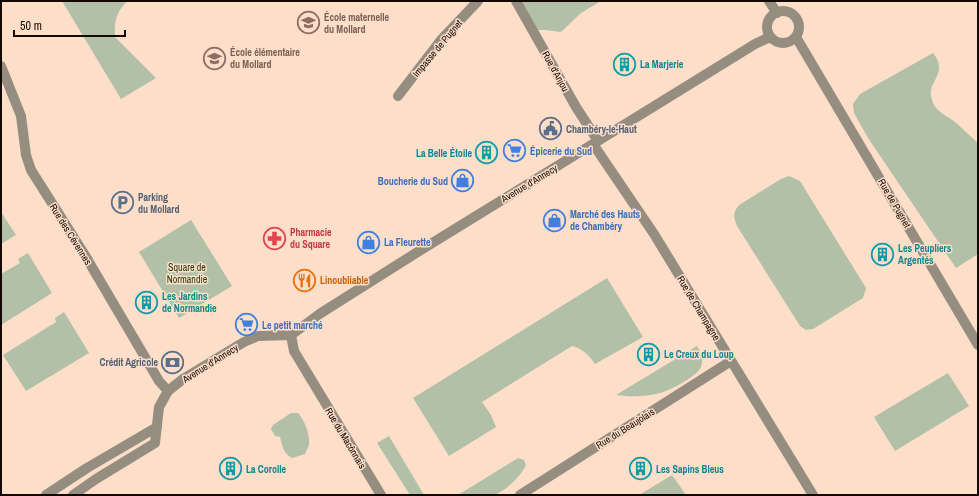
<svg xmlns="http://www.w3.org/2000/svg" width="979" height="496" viewBox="0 0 979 496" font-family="'Archivo Narrow',sans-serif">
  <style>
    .green { fill: #b2c0a7 }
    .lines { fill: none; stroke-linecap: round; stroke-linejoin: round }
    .minor { stroke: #968d81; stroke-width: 10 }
    .labels { text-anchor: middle; stroke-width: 3; stroke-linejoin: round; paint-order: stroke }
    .education-label { font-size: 10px; font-weight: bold; fill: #785e54; stroke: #fddec8; text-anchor: start }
    .street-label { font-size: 10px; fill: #120903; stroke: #fddec8 }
    .culture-label { font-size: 10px; font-weight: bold; fill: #0d838f; stroke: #fddec8; text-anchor: start }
    .service-label { font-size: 10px; font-weight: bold; fill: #4e5e75; stroke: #fddec8; text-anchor: start }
    .shop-label { font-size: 10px; font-weight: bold; fill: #366cbe; stroke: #fddec8; text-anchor: start }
    .health-label { font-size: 10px; font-weight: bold; fill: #be3a42; stroke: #fddec8; text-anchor: start }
    .park-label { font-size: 10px; fill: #263b10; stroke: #fddec8 }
    .food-label { font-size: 10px; font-weight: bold; fill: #c56008; stroke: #fddec8; text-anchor: start }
  </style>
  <rect width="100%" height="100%" fill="#fddec8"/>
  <path class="green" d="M 62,1 L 127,1 C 116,13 114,21 115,37 L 156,78 L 121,99 Z
    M 521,1 L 601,1 L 581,13 L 561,32 L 546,30 L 538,30 Z
    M 933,53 C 949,73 928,81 931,96 C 934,112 945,114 955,122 C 963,129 970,136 978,143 L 978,254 L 956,268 L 868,138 L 854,113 L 853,104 L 860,94 Z
    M 789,176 L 800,181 L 866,288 L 863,298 L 813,329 L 806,330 L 800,326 L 737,226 C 734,217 732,214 739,205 L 781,179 Z
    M 1,212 L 16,235 L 1,244 Z
    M 191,220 L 232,286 L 179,318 L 139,252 Z
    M 28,253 L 52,293 L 1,325 L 1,274 L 20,263 L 18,259 Z
    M 607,278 L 643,337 L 595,364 C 588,354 583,349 572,346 L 482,402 L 491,415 L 496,427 L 449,456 L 413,398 Z
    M 64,312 L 89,353 L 26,391 L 3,355 L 56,322 L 55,318 Z
    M 697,346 C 702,353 704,362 700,369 C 695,377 669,391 660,393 C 645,397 630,397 616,395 Z
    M 948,373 L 969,406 L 895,451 L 874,417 Z
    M 291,413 L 298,413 C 305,421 310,434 309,445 C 308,448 306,451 305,454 L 292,458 C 284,454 282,446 280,437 L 275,436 L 271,429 L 273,425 Z
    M 389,436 L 424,495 L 410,495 L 377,443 Z
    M 518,458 L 524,460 L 526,465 C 521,476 505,492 493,495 C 486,496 466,495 458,495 Z
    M 672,475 L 686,495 L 639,495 Z"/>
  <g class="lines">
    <path class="minor" d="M 516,1 L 576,107 L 598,141
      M 769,1 L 777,13
      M767 27a16 16 0 1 1 32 0a16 16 0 1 1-32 0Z
      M 796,37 L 978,345
      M 1,66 L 21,116 L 26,155 L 31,170 L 86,257 L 159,381 L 168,391
      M 398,96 L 441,40 L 478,1
      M 593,144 L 654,234 L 813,495
      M 291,335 L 294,351 L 381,495
      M 46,495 L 87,468 L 157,427
      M 73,495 L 96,479 L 155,443 L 159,407 L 168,391 L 183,379 L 244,342 L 258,336 L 291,335 L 321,313 L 416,253 L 755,44 L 770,37
      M 520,495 L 731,361"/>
  </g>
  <defs>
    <symbol id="school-ring" viewBox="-11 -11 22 22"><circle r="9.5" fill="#fddec8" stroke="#8d6e63" stroke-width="1.5"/><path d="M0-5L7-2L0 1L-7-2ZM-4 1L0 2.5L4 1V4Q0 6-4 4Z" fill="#8d6e63"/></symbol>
    <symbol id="building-ring" viewBox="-11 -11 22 22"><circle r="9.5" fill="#fddec8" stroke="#0f9aa8" stroke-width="1.5"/><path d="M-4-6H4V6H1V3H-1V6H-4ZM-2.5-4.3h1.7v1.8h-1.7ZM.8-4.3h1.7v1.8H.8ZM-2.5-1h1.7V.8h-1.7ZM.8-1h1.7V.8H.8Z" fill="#0f9aa8"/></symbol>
    <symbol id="civic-ring" viewBox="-11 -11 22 22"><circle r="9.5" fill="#fddec8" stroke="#5c6f8a" stroke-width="1.5"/><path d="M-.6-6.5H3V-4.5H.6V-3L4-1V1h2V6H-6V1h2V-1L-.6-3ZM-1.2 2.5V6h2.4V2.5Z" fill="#5c6f8a"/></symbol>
    <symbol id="supermarket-ring" viewBox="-11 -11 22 22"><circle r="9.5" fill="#fddec8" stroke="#3f7fe0" stroke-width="1.5"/><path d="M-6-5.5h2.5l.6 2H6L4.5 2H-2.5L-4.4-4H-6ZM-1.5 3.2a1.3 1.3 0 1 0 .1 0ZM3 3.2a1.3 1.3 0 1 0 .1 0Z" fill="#3f7fe0"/></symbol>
    <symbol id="shop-ring" viewBox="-11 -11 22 22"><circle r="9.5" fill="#fddec8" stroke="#3f7fe0" stroke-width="1.5"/><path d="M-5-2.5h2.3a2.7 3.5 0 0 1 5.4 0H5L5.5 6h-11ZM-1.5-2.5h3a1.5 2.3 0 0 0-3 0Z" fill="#3f7fe0"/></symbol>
    <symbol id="parking-ring" viewBox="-11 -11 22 22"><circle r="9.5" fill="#fddec8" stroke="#5c6f8a" stroke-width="1.5"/><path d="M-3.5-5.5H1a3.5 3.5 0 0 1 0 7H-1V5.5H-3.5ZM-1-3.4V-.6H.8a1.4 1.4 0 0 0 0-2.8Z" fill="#5c6f8a"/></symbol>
    <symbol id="pharmacy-ring" viewBox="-11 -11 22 22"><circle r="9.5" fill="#fddec8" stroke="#e0444e" stroke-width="1.5"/><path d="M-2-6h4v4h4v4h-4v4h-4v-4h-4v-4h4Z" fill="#e0444e"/></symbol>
    <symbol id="restaurant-ring" viewBox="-11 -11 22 22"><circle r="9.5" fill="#fddec8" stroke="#e8710a" stroke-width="1.5"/><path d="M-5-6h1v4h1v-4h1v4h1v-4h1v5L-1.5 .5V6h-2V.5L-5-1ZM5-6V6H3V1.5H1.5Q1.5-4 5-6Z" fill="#e8710a"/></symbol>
    <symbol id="bank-ring" viewBox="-11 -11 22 22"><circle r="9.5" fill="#fddec8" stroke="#5c6f8a" stroke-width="1.5"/><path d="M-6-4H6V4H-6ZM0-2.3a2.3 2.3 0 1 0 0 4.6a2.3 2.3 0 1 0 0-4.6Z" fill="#5c6f8a"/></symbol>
  </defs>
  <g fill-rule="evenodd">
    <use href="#school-ring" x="296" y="10" width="25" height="25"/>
    <use href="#school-ring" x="202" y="46" width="25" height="25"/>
    <use href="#building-ring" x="612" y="52" width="25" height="25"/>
    <use href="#civic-ring" x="538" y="116" width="25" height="25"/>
    <use href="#supermarket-ring" x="502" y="138" width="25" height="25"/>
    <use href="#building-ring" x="474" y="140" width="25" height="25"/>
    <use href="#shop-ring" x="450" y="168" width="25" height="25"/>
    <use href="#parking-ring" x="110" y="190" width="25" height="25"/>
    <use href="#shop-ring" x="542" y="208" width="25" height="25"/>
    <use href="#pharmacy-ring" x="262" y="226" width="25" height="25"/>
    <use href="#shop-ring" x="356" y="230" width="25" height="25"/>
    <use href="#building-ring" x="870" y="242" width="25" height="25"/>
    <use href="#restaurant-ring" x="292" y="268" width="25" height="25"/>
    <use href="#building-ring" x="134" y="290" width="25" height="25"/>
    <use href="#supermarket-ring" x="234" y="312" width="25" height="25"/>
    <use href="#building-ring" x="636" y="342" width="25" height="25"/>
    <use href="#bank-ring" x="160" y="350" width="25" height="25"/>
    <use href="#building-ring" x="218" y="456" width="25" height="25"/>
    <use href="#building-ring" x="628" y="456" width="25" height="25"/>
  </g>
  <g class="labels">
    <g class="education-label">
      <text x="324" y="21">École maternelle<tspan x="324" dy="12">du Mollard</tspan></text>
      <text x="230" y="56">École élémentaire<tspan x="230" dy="12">du Mollard</tspan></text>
    </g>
    <g class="street-label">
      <text transform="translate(437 48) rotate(-50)" y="4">Impasse de Pugnet</text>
      <text transform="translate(556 71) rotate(61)" y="4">Rue d'Anjou</text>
      <text transform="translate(529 183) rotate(-31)" y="4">Avenue d'Annecy</text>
      <text transform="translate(895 203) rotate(60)" y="4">Rue de Pugnet</text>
      <text transform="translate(71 234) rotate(58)" y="4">Rue des Cévennes</text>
      <text transform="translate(699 308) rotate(59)" y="4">Rue de Champagne</text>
      <text transform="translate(210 363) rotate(-32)" y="4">Avenue d'Annecy</text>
      <text transform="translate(625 428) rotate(-32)" y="4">Rue du Beaujolais</text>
      <text transform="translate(346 438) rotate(59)" y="4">Rue du Macônnais</text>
    </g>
    <g class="culture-label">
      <text x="640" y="68">La Marjerie</text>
      <text x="472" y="157" text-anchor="end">La Belle Étoile</text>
      <text x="898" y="252">Les Peupliers<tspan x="898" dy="12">Argentés</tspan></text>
      <text x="162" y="300">Les Jardins<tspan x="162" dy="12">de Normandie</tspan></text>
      <text x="664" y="358">Le Creux du Loup</text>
      <text x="246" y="473">La Corolle</text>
      <text x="656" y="473">Les Sapins Bleus</text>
    </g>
    <g class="service-label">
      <text x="566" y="133">Chambéry-le-Haut</text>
      <text x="138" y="201">Parking<tspan x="138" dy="12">du Mollard</tspan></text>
      <text x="158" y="366" text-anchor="end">Crédit Agricole</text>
    </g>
    <g class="shop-label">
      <text x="530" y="155">Épicerie du Sud</text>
      <text x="448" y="185" text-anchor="end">Boucherie du Sud</text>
      <text x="570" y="218">Marché des Hauts<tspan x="570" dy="12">de Chambéry</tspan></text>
      <text x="384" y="246">La Fleurette</text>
      <text x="262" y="329">Le petit marché</text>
    </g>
    <g class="health-label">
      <text x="290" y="236">Pharmacie<tspan x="290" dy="12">du Square</tspan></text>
    </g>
    <g class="park-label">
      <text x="187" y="271">Square de<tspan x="187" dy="12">Normandie</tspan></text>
    </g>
    <g class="food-label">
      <text x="320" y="284">Linoubliable</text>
    </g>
  </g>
  <rect width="979" height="496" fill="none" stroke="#120903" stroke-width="4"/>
  <path d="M14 30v6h111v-6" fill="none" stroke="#120903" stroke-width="2"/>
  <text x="20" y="30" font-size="12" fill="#120903" stroke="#fddec8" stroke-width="3" paint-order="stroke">50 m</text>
</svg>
